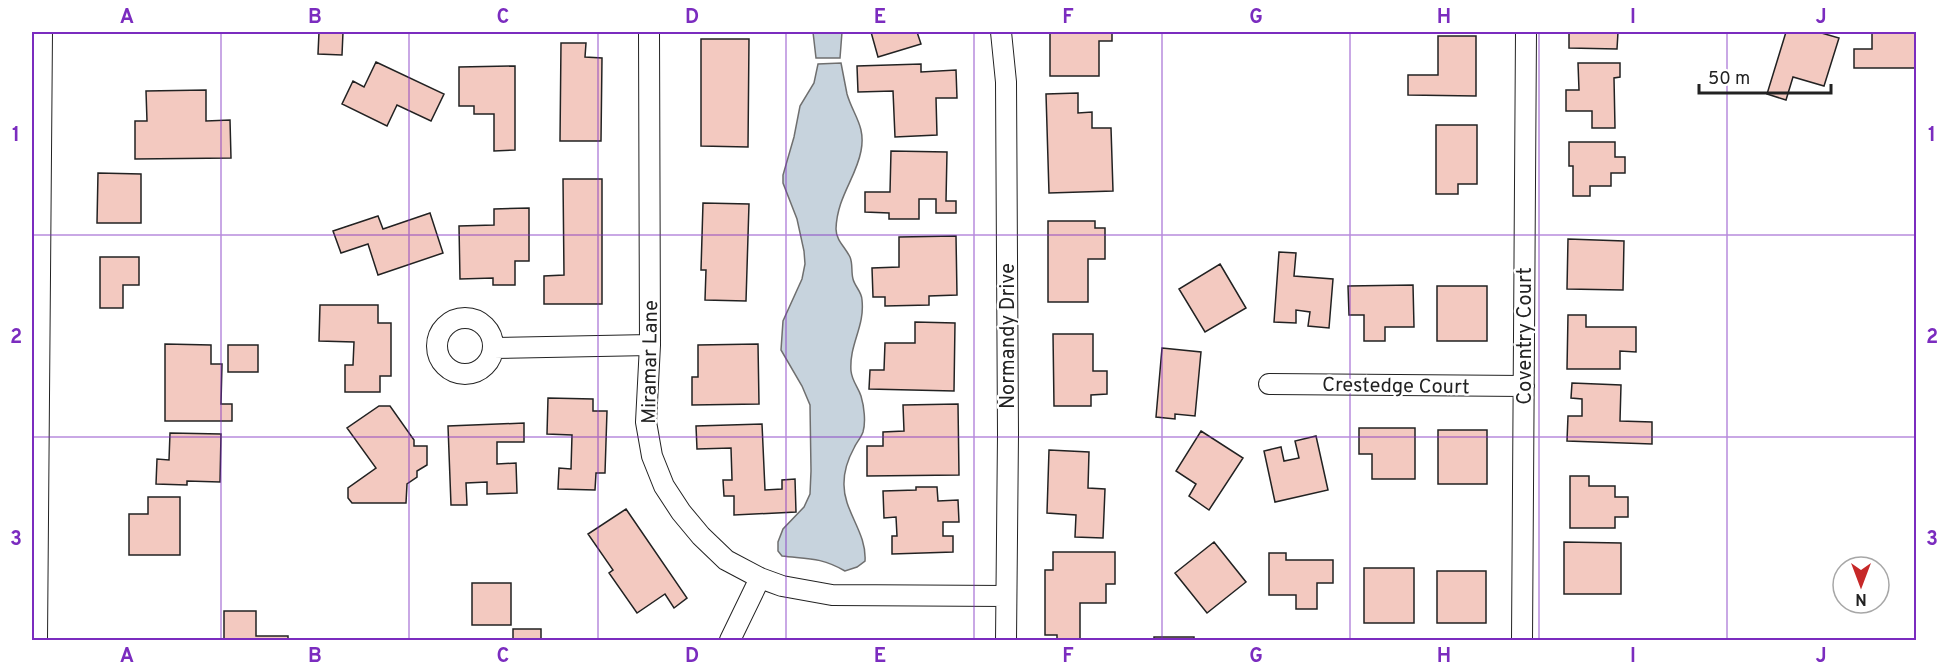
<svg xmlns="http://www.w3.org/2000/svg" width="1948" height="672" viewBox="0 0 1948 672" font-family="Overpass,sans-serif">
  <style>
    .water { fill: #c7d3dd; stroke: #6f6f6f; stroke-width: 1.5 }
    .building { fill: #f3c9c0; stroke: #222; stroke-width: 1.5 }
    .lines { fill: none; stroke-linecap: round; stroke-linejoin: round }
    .minor-casing { stroke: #222; stroke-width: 22 }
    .minor { stroke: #fff; stroke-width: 20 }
    .grid { fill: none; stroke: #7b2cbf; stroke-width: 1.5; stroke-opacity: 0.55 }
    .labels { text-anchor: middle; stroke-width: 4.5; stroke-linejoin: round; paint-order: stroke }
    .street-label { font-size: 20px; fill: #222; stroke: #fff }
    .neatline { fill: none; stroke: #7b2cbf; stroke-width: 2 }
    .grid-label { font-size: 20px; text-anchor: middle; font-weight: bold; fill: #7b2cbf }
  </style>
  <rect width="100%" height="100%" fill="#fff"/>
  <path class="water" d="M 813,32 L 842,32 L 840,58 L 816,58 Z
    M 841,63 C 843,73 845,84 847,94 C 853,115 866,126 861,151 C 856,178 837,197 836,229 C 836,240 845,247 850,257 C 853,264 851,272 853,279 C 855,287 862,292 862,300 C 865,327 849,344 851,371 C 852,381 858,387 861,396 C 864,406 866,422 863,432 C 861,438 856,443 854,448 C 848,459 844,471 844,483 C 843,511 867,532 865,561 L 857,567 L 845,571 C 821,557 807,559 782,556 L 778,551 L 778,542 L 783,529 L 804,507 L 810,494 L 811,471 L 810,405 L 802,386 L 781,350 L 783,321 L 802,279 L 805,264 L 804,251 L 797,219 L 783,183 L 783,175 L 794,137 L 800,106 L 814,83 L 818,64 Z"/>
  <path class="building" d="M 319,32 L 343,32 L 342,55 L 318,54 Z
    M 871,32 L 917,32 L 921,44 L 878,57 Z
    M 1041,32 L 1112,32 L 1112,41 L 1099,41 L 1099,76 L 1050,76 L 1050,32 Z
    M 1569,32 L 1618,32 L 1617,49 L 1569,48 Z
    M 1786,32 L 1818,32 L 1839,38 L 1824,86 L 1793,77 L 1786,100 L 1767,94 Z
    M 1872,32 L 1916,32 L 1916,68 L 1854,68 L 1854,49 L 1872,49 Z
    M 1438,36 L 1476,36 L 1476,96 L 1408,95 L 1408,75 L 1438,75 Z
    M 701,39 L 749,39 L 748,147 L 701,146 Z
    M 561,43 L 586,43 L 585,57 L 602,58 L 601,141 L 560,141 Z
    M 376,62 L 444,94 L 431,121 L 397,105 L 387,126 L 342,104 L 353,81 L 364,87 Z
    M 1578,63 L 1620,63 L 1620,77 L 1614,78 L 1615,128 L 1592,128 L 1592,111 L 1566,111 L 1566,90 L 1579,90 Z
    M 921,64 L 921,72 L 956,70 L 957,98 L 936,98 L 937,135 L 895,137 L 893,91 L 858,92 L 857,66 Z
    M 515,66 L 515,150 L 494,151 L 494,114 L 474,114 L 474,106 L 459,106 L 459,67 Z
    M 206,90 L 206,121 L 230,120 L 231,158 L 135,159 L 135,121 L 147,121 L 146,91 Z
    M 1078,93 L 1078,113 L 1092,112 L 1092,128 L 1111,128 L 1113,191 L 1049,193 L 1046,94 Z
    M 1436,125 L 1477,125 L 1477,184 L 1458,184 L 1458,194 L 1436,194 Z
    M 1569,142 L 1615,142 L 1615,157 L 1625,157 L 1625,173 L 1611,173 L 1611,186 L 1590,186 L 1590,196 L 1573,196 L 1573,166 L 1569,166 Z
    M 891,151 L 947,152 L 946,201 L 956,201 L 956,213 L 936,213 L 936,199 L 919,199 L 919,219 L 889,219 L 889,213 L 865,212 L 865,192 L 890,192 Z
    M 98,173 L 141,174 L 141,223 L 97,223 Z
    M 563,179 L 602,179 L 602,304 L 544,304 L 544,276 L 564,275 Z
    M 703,203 L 749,204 L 746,301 L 705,300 L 706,270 L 701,270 Z
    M 529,208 L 529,261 L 515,261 L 515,285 L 493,285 L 493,278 L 460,279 L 459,226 L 494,225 L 494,209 Z
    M 430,213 L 443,253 L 378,275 L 368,244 L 341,253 L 333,231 L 378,216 L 383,229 Z
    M 1048,221 L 1095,221 L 1095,228 L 1105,228 L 1105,259 L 1088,259 L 1088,302 L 1048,302 Z
    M 956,236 L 957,295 L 929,296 L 929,305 L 885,306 L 885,297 L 873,297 L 872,268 L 899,267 L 899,237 Z
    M 1568,239 L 1624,241 L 1623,290 L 1567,289 Z
    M 1279,252 L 1296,253 L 1294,276 L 1333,279 L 1329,328 L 1308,326 L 1310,312 L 1296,310 L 1296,323 L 1274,322 Z
    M 100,257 L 139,257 L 139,285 L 123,285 L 123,308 L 100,308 Z
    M 1220,264 L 1246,308 L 1205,332 L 1179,289 Z
    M 1413,285 L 1414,327 L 1385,327 L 1385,341 L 1364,341 L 1364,315 L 1349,315 L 1348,286 Z
    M 1437,286 L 1487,286 L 1487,341 L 1437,341 Z
    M 320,305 L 378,305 L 378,323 L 391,323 L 391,376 L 380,376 L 380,392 L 345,392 L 345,365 L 353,365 L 354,342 L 319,341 Z
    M 1568,315 L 1586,315 L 1586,327 L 1636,327 L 1636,352 L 1620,351 L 1620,369 L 1567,369 Z
    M 915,322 L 955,323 L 954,391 L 869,389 L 870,370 L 884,370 L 885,343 L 915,343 Z
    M 1053,334 L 1093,334 L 1093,371 L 1107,371 L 1107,394 L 1091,395 L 1091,406 L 1054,406 Z
    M 165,344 L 211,345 L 211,364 L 222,364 L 221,404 L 232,404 L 232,421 L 165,421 Z
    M 758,344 L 759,404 L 692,405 L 692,377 L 698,377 L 698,345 Z
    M 228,345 L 258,345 L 258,372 L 228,372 Z
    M 1162,348 L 1201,352 L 1195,416 L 1175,414 L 1175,419 L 1156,417 Z
    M 1572,383 L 1621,385 L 1620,421 L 1652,422 L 1652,444 L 1567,441 L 1568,416 L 1582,416 L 1582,399 L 1571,398 Z
    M 548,398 L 593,399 L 593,411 L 607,411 L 605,473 L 596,473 L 595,490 L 558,489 L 559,468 L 571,469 L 572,435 L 547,434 Z
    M 958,404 L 959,475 L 867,476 L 867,446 L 883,446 L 883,432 L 904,431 L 903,405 Z
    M 379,406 L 390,406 L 414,440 L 414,446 L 427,446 L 427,465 L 417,471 L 417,477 L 407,484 L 406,503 L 352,503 L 348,498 L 348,488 L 376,468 L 347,428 Z
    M 524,423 L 524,442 L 497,442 L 497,464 L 516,463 L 517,493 L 487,494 L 487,482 L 466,483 L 467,505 L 451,505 L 448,426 Z
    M 762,424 L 765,490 L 782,489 L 782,480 L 795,479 L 796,512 L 734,515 L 734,496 L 724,496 L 723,480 L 732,480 L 731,448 L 697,449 L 696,426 Z
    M 1359,428 L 1415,428 L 1415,479 L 1372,479 L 1372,454 L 1359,454 Z
    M 1438,430 L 1487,430 L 1487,484 L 1438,484 Z
    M 1201,431 L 1243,458 L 1209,510 L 1189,496 L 1196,484 L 1176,471 Z
    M 170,433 L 221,434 L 220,482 L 187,481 L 187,485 L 156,484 L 157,459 L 169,460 Z
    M 1316,436 L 1328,490 L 1275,502 L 1264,451 L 1281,447 L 1284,461 L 1299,458 L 1295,441 Z
    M 1049,450 L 1089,452 L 1088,488 L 1105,489 L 1103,538 L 1075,537 L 1076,515 L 1047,513 Z
    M 1570,476 L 1589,476 L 1589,486 L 1615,486 L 1615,497 L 1628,497 L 1628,517 L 1615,517 L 1615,528 L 1570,528 Z
    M 916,487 L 937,487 L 938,501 L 958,500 L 959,522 L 943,522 L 943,536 L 953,536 L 953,552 L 892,554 L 892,536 L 897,536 L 896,517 L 884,518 L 883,491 L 916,490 Z
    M 148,497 L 180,497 L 180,555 L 129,555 L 129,514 L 148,514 Z
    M 626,509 L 687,598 L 674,608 L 665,594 L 637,613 L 609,573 L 613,570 L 588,534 Z
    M 1214,542 L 1246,582 L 1207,613 L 1175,573 Z
    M 1564,542 L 1621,543 L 1621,594 L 1564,594 Z
    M 1053,552 L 1115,552 L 1115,584 L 1106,584 L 1106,603 L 1080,603 L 1080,640 L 1057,640 L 1057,635 L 1045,635 L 1045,570 L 1053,570 Z
    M 1269,553 L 1286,553 L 1286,560 L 1333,560 L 1333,583 L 1317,583 L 1317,609 L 1296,609 L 1296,595 L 1269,595 Z
    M 1364,568 L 1414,568 L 1414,623 L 1364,623 Z
    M 1437,571 L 1486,571 L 1486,623 L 1437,623 Z
    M 472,583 L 511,583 L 511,625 L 472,625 Z
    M 224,611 L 256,611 L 256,636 L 288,636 L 288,640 L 224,640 Z
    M 513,629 L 541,629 L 541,640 L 513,640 Z
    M 1154,637 L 1194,637 L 1194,640 L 1154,640 Z"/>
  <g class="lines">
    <defs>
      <path id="minor" d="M 649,32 L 650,345 L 646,422 L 652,456 L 664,486 L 681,512 L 701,536 L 726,560 L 760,578 L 782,586 L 832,595 L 1006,596
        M 1001,32 L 1006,82 L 1008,434 L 1006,640
        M437 346a28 28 0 1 1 56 0a28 28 0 1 1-56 0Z
        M 493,348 L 650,345
        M 1269,384 L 1524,386
        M 37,640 L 42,32
        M 730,640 L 760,578
        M 1522,640 L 1526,32"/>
    </defs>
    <use href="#minor" class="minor-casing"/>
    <use href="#minor" class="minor"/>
  </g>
  <path class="grid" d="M 221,32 L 221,640M 409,32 L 409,640M 598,32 L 598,640M 786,32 L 786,640M 974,32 L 974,640M 1162,32 L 1162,640M 1350,32 L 1350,640M 1539,32 L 1539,640M 1727,32 L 1727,640M 32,235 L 1916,235M 32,437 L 1916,437"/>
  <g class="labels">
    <g class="street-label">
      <text transform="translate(1007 336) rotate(-90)" y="7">Normandy Drive</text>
      <text transform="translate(1524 336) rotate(-90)" y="7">Coventry Court</text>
      <text transform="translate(649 362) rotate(-89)" y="7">Miramar Lane</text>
      <text transform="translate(1396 385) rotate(1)" y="7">Crestedge Court</text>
    </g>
  </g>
  <rect width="1948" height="672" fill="none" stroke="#ffffff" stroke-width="66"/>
  <g transform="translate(1861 585) rotate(180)"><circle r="28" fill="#ffffff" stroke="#a7a7a7" stroke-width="1.5"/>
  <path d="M0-4.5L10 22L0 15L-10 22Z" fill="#c62828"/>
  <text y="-9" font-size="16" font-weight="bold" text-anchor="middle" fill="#222222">N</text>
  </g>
  <path d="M1699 84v9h132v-9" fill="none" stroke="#222222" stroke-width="3"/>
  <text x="1708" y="84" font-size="18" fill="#222222" stroke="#ffffff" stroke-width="4.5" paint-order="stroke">50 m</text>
  <rect x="33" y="33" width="1882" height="606" class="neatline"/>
  <g class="grid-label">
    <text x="127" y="23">A</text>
    <text x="315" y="23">B</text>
    <text x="503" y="23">C</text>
    <text x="692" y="23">D</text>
    <text x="880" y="23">E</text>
    <text x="1068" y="23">F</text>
    <text x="1256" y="23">G</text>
    <text x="1444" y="23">H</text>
    <text x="1633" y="23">I</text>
    <text x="1821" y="23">J</text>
    <text x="16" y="141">1</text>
    <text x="1932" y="141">1</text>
    <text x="16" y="343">2</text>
    <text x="1932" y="343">2</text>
    <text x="16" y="545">3</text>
    <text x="1932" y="545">3</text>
    <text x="127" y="662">A</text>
    <text x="315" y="662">B</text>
    <text x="503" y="662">C</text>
    <text x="692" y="662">D</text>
    <text x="880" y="662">E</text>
    <text x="1068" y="662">F</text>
    <text x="1256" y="662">G</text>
    <text x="1444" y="662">H</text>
    <text x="1633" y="662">I</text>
    <text x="1821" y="662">J</text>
  </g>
</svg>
